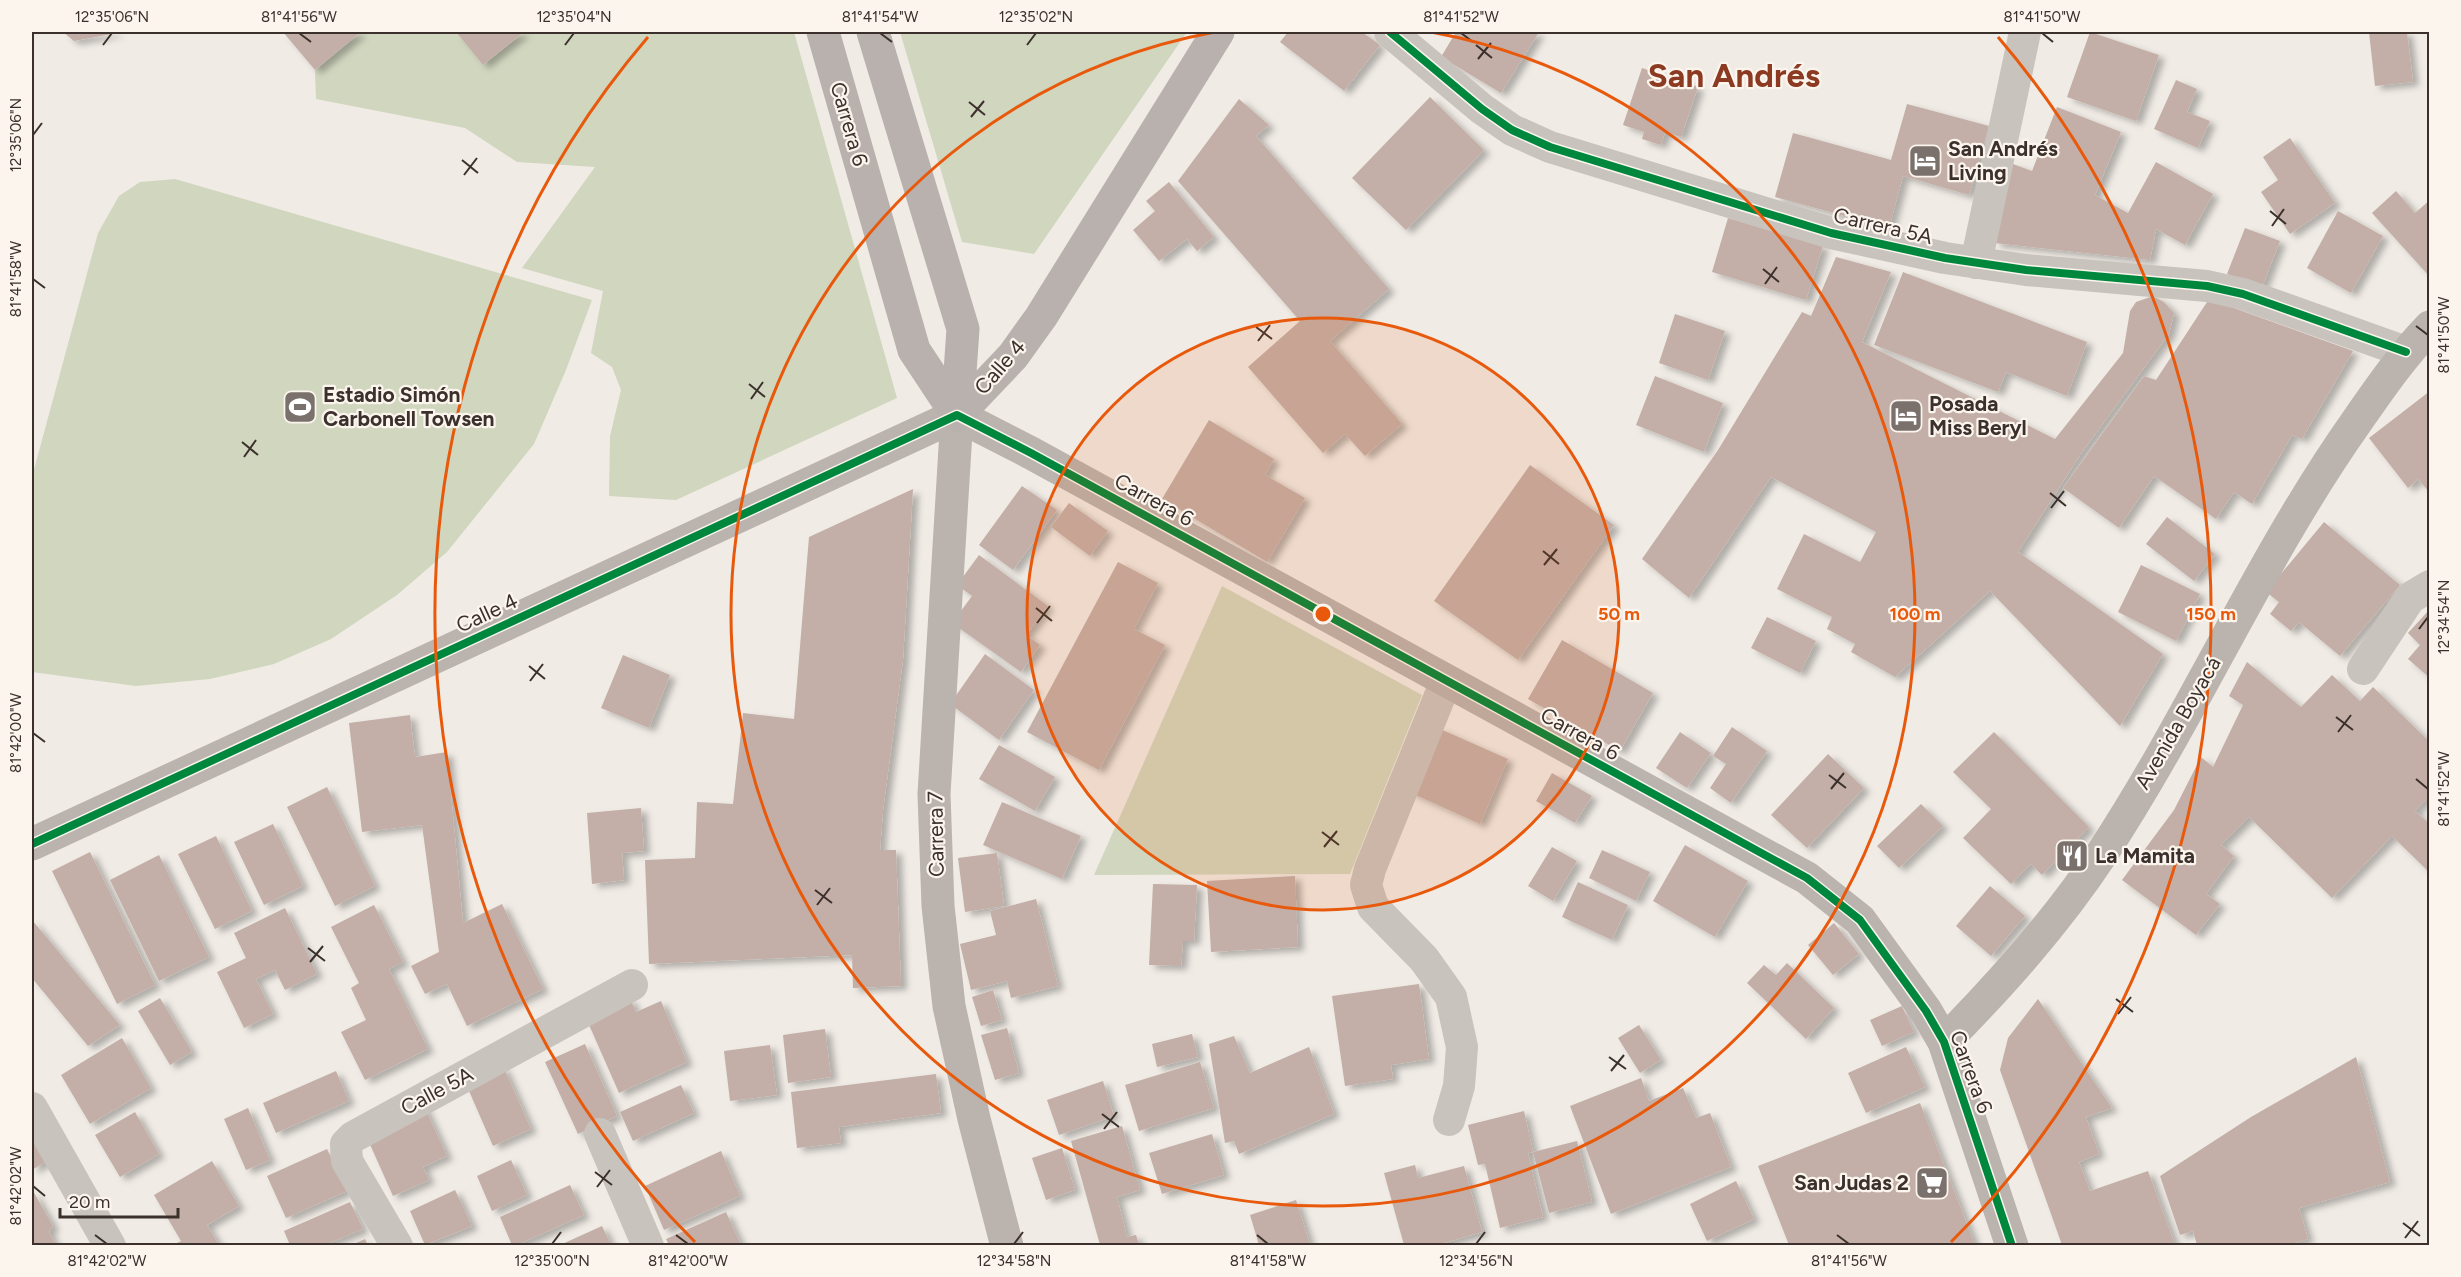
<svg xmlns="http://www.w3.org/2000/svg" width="2461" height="1277" viewBox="0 0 2461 1277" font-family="Figtree,sans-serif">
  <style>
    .green { fill: #d1d6bf }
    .building { fill: #c3afa7; filter: url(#shadow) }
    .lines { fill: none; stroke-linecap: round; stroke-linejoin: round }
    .street { stroke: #c9c3be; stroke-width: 32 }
    .secondary { stroke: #bab3ae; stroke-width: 33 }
    .primary { stroke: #b8b1ad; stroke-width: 33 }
    .cycleway-casing { stroke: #fbf5ee; stroke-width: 11 }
    .cycleway { stroke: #00873e; stroke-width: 8 }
    .ticks { fill: none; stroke: #3b302b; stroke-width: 2 }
    .ring { fill: none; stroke: #e8590c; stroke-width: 3 }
    .labels { text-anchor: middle; stroke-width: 4.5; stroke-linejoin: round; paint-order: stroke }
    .street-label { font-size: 21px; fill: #3b302b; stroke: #fbf5ee }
    .poi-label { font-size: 21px; font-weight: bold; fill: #3b302b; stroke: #fbf5ee; text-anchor: start }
    .town-label { font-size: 33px; font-weight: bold; fill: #8c3b22; stroke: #fbf5ee }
    .centre { fill: #e8590c; stroke: #fbf5ee; stroke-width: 3 }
    .ring-label { font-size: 18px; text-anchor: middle; font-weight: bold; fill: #e8590c; stroke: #fbf5ee; stroke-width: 4.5; stroke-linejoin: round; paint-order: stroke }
    .neatline { fill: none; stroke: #3b302b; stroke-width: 2 }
    .ticks-label { font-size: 15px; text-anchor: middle; fill: #3b302b }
  </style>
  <defs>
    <filter id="shadow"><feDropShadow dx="6" dy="4" stdDeviation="3" flood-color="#0004"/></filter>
  </defs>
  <rect width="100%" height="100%" fill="#f0ebe5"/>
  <path class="green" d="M 361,32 L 456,32 L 483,65 L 524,32 L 794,32 L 897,398 L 676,500 L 609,496 L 610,436 L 621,390 L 612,367 L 591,353 L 603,291 L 522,268 L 595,167 L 517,162 L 465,128 L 316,99 L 315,70 Z
    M 900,32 L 1187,32 L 1034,254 L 962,242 Z
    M 175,179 L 592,300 L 566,370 L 534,444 L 447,552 L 397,595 L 331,639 L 274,664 L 210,679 L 136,686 L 32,672 L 32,477 L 98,233 L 119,196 L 140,182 Z
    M 1222,586 L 1422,695 L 1350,874 L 1094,875 Z"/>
  <path class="building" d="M 63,32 L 117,32 L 117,33 L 74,41 Z
    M 283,32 L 361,32 L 315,70 Z
    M 456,32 L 524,32 L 483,65 Z
    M 1288,32 L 1362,32 L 1380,45 L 1344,91 L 1280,42 Z
    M 1456,32 L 1539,32 L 1501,93 L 1441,57 Z
    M 2090,32 L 2159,55 L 2136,121 L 2067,97 Z
    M 2369,32 L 2407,32 L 2413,82 L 2375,86 Z
    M 1642,68 L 1698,87 L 1681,137 L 1665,132 L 1661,145 L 1642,139 L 1644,132 L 1623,125 Z
    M 2176,80 L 2197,89 L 2187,112 L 2210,121 L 2198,148 L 2154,129 Z
    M 1430,97 L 1484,150 L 1406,230 L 1352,178 Z
    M 1239,99 L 1269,125 L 1256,136 L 1389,289 L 1330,341 L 1402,424 L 1365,456 L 1345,434 L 1323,453 L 1248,367 L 1300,321 L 1178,181 Z
    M 1907,104 L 1989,126 L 1969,195 L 1903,176 L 1889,228 L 1775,197 L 1793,133 L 1891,160 Z
    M 2057,107 L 2121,132 L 2095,195 L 2128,213 L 2156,162 L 2213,194 L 2185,245 L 2156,229 L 2150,260 L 1994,243 L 2013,164 L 2032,171 Z
    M 2290,138 L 2335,203 L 2290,234 L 2261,192 L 2278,180 L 2263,157 Z
    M 1169,182 L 1214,237 L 1197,251 L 1187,239 L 1159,261 L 1133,230 L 1155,211 L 1146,201 Z
    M 2396,191 L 2415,213 L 2430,200 L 2430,277 L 2372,213 Z
    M 2338,211 L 2383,236 L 2351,293 L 2307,268 Z
    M 1728,218 L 1823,246 L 1806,300 L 1712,272 Z
    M 2245,228 L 2280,241 L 2262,287 L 2227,274 Z
    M 1836,257 L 1891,272 L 1862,342 L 2055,439 L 2123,353 L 2130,311 L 2136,302 L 2153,296 L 2164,302 L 2174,313 L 2169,334 L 2082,452 L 2018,552 L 2163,654 L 2120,726 L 1990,591 L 1895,677 L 1851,652 L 1855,644 L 1827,629 L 1832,617 L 1777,589 L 1804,534 L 1860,562 L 1876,532 L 1771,477 L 1689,598 L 1642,559 L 1718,450 L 1802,312 L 1811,316 Z
    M 1903,272 L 2087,342 L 2067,396 L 2006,372 L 1998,392 L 1874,345 Z
    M 2209,299 L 2353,351 L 2302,439 L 2292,435 L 2252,504 L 2234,492 L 2216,519 L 2154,476 L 2119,528 L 2063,488 L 2144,376 L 2156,380 Z
    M 1675,314 L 1725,331 L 1708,380 L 1659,363 Z
    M 1655,376 L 1723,403 L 1704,452 L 1636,425 Z
    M 2430,391 L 2430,493 L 2418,479 L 2408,488 L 2369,438 Z
    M 1209,420 L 1274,459 L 1265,475 L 1305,498 L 1267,562 L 1162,499 Z
    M 1530,465 L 1614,525 L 1518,660 L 1434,601 Z
    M 1022,486 L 1057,510 L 1013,570 L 979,545 Z
    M 913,489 L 903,659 L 883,810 L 880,850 L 896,850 L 901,986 L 853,988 L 852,955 L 649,964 L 645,860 L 695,858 L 697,802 L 733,804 L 743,713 L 794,719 L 809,537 Z
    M 1069,503 L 1108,531 L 1090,556 L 1051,527 Z
    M 2167,517 L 2215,554 L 2194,581 L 2146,544 Z
    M 2324,522 L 2400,585 L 2340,656 L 2299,622 L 2291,631 L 2270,614 L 2279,602 L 2266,592 Z
    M 979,555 L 1048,606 L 1026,635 L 1040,645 L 1021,672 L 952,623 L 972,596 L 957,585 Z
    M 1118,562 L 1158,583 L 1134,629 L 1165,645 L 1099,770 L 1027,732 Z
    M 2141,565 L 2200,594 L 2176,641 L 2118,612 Z
    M 2430,609 L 2430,678 L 2408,659 L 2420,645 L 2408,633 Z
    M 1767,617 L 1816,641 L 1800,673 L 1751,648 Z
    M 1562,640 L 1653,693 L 1620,751 L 1528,699 Z
    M 985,654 L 1034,690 L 999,740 L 950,704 Z
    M 623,655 L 670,675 L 649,728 L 601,708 Z
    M 2247,662 L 2301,707 L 2332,675 L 2360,701 L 2373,687 L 2430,742 L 2430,796 L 2415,811 L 2430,824 L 2430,869 L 2428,871 L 2392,836 L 2332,898 L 2249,817 L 2221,845 L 2234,856 L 2206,894 L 2220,904 L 2196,935 L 2122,880 L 2174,810 L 2201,757 L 2213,767 L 2243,705 L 2229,696 Z
    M 410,715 L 415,757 L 447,752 L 463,923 L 502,904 L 543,989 L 467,1026 L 447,984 L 425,994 L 411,966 L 439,952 L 422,825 L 362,832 L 349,723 Z
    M 1732,727 L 1767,751 L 1731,803 L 1710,788 L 1726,764 L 1713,756 Z
    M 1438,728 L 1508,759 L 1480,824 L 1409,792 Z
    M 1680,732 L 1711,753 L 1687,788 L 1656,768 Z
    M 1994,732 L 2089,827 L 2042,875 L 2031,864 L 2011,884 L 1963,838 L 1991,809 L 1953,772 Z
    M 999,745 L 1055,777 L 1035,811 L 979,779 Z
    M 1828,754 L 1864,788 L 1807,848 L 1771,815 Z
    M 1552,773 L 1592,796 L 1575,823 L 1536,801 Z
    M 327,787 L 375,886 L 335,906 L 287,807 Z
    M 1002,802 L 1081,836 L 1062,879 L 983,845 Z
    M 1921,804 L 1943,826 L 1899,868 L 1877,846 Z
    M 641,808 L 644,851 L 622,853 L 624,880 L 592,884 L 587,813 Z
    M 273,824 L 303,886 L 264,905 L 234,842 Z
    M 216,836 L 252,911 L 215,929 L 178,854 Z
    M 1685,845 L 1748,881 L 1715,937 L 1653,901 Z
    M 1552,847 L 1577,861 L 1553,901 L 1528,886 Z
    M 1602,850 L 1650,872 L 1636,901 L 1589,878 Z
    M 90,852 L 155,985 L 117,1004 L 52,871 Z
    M 997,853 L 1004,906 L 965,912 L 958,858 Z
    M 159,855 L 209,957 L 159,981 L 110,880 Z
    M 1295,876 L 1298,947 L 1211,952 L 1207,881 Z
    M 1578,882 L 1628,905 L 1612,940 L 1562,917 Z
    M 1153,884 L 1197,885 L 1194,941 L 1183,941 L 1181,966 L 1149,965 Z
    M 1990,886 L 2025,916 L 1991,956 L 1956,926 Z
    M 1036,899 L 1058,986 L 1011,998 L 1007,981 L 971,990 L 960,944 L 996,935 L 990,911 Z
    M 374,905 L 403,962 L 389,969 L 428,1049 L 365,1080 L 341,1032 L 366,1020 L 351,988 L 359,983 L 331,927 Z
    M 285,908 L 317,974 L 285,990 L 275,970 L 256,979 L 273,1014 L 244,1028 L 217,972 L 246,958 L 234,933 Z
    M 32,920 L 120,1025 L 88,1046 L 32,978 Z
    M 1834,923 L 1859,954 L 1833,975 L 1808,945 Z
    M 1787,963 L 1834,1008 L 1806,1039 L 1747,983 L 1764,965 L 1776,975 Z
    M 1419,984 L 1429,1059 L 1391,1065 L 1393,1079 L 1345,1086 L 1332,996 Z
    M 993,990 L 1002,1020 L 981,1026 L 972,997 Z
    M 160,998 L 192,1052 L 170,1065 L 138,1011 Z
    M 630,998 L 636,1012 L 661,1001 L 687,1062 L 619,1093 L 586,1018 Z
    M 2038,999 L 2112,1108 L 2086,1117 L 2099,1154 L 2079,1162 L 2090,1191 L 2148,1171 L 2175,1245 L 2062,1245 L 2000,1070 L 2008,1038 Z
    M 1902,1006 L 1914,1032 L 1882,1046 L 1870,1020 Z
    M 1639,1025 L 1661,1060 L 1640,1073 L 1618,1038 Z
    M 1007,1028 L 1019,1073 L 995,1080 L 981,1035 Z
    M 825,1029 L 831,1077 L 788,1083 L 783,1035 Z
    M 1192,1034 L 1198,1057 L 1157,1067 L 1152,1044 Z
    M 1234,1036 L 1250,1073 L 1309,1047 L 1334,1114 L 1239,1154 L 1234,1141 L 1225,1143 L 1209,1044 Z
    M 122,1038 L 151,1088 L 90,1124 L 61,1075 Z
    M 585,1044 L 617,1116 L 578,1134 L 545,1062 Z
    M 770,1045 L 777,1095 L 730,1101 L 724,1051 Z
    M 1906,1047 L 1925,1087 L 1866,1113 L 1848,1073 Z
    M 2356,1057 L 2390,1182 L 2299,1208 L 2308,1239 L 2287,1245 L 2197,1245 L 2193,1231 L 2180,1235 L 2160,1176 L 2251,1117 Z
    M 1200,1062 L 1214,1108 L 1139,1131 L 1125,1085 Z
    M 503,1066 L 531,1129 L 493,1146 L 466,1084 Z
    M 336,1071 L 349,1101 L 276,1133 L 263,1103 Z
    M 936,1074 L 941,1113 L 839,1127 L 841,1143 L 797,1148 L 791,1092 Z
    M 1641,1078 L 1649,1101 L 1683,1088 L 1696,1118 L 1710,1113 L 1731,1167 L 1611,1214 L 1570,1106 Z
    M 1103,1081 L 1114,1116 L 1059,1135 L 1047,1100 Z
    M 681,1085 L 694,1113 L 633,1141 L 620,1112 Z
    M 1920,1103 L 1975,1245 L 1789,1245 L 1758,1166 Z
    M 423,1104 L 447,1156 L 423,1167 L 429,1180 L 393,1196 L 364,1131 Z
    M 248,1108 L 270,1160 L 246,1170 L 224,1119 Z
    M 1524,1111 L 1533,1152 L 1528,1153 L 1543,1217 L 1500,1228 L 1485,1164 L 1478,1165 L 1468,1125 Z
    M 135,1112 L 159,1154 L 120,1177 L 95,1135 Z
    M 1122,1126 L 1140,1190 L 1117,1197 L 1127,1237 L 1136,1235 L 1139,1245 L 1100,1245 L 1071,1141 Z
    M 1212,1134 L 1224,1175 L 1162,1194 L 1149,1153 Z
    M 32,1135 L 47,1161 L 32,1170 Z
    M 1577,1141 L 1592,1202 L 1549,1213 L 1533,1152 Z
    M 1062,1148 L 1075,1190 L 1046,1200 L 1032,1158 Z
    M 327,1149 L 347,1191 L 286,1218 L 267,1176 Z
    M 721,1151 L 740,1196 L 664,1230 L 645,1186 Z
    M 511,1160 L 527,1195 L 492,1211 L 477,1176 Z
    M 212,1161 L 239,1206 L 207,1225 L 219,1245 L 173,1245 L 181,1241 L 154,1195 Z
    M 1415,1165 L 1418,1178 L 1464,1166 L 1482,1232 L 1437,1245 L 1404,1245 L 1384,1173 Z
    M 1736,1181 L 1754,1219 L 1707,1241 L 1690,1204 Z
    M 570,1185 L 584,1215 L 517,1245 L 512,1245 L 500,1217 Z
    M 32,1189 L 53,1226 L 49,1232 L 56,1245 L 32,1245 Z
    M 455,1190 L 472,1226 L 425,1245 L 410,1211 Z
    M 1296,1200 L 1310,1245 L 1259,1245 L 1250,1215 Z
    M 350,1202 L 363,1229 L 325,1245 L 290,1245 L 284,1231 Z
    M 726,1212 L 741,1245 L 669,1245 L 666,1239 Z
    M 602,1226 L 611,1245 L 560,1245 Z
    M 365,1239 L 368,1245 L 351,1245 Z"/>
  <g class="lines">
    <path class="street" d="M 1390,32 L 1482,109 L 1512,130 L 1550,147 L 1831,233 L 1945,258 L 2026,270 L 2207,286 L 2243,294 L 2406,352
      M 1976,263 L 2025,32
      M 2363,669 L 2410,598 L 2430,586
      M 1446,681 L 1370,869 L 1366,885 L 1373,907 L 1424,959 L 1451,997 L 1462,1047 L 1459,1086 L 1449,1120
      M 32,1108 L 110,1246
      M 600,1134 L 648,1246
      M 397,1246 L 347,1161 L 346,1144 L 353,1137 L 632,985"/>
    <path class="secondary" d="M 957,415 L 1031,453 L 1807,878 L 1860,920 L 1926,1011 L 1944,1042 L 2012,1246
      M 957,415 L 934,794 L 938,906 L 949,1006 L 974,1119 L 1007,1246
      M 32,844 L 957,415
      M 1944,1042 C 2001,984 2056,923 2101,855 C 2194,714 2260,558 2357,421 C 2380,388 2402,356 2430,327"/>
    <path class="primary" d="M 823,32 L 914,350 L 957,415
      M 873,32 L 963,329 L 957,415
      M 957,415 L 1013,356 L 1041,317 L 1218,32"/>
    <defs>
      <path id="cycleway" d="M 1390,32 L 1482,109 L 1512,130 L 1550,147 L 1831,233 L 1945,258 L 2026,270 L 2207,286 L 2243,294 L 2406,352
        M 32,844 L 957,415 L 1031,453 L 1807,878 L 1860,920 L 1926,1011 L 1944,1042 L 2012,1246"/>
    </defs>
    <use href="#cycleway" class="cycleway-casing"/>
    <use href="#cycleway" class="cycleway"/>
  </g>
  <path class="ticks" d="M 299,33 L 311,42M 880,33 L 892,42M 1461,33 L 1473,42M 2042,33 L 2053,42M 103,45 L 112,33M 565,45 L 574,33M 1027,45 L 1036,33M 1476,45 L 1492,58M 1478,59 L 1491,43M 969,102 L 985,115M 971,117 L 984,101M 33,135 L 42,123M 462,160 L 478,173M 464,175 L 477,158M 2270,211 L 2286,224M 2272,226 L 2284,209M 1763,269 L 1779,282M 33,279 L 45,288M 1765,284 L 1777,267M 2416,326 L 2428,335M 1256,327 L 1272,339M 1258,341 L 1270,325M 749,384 L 765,397M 751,399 L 763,382M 242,442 L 258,455M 244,457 L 256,440M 2050,493 L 2066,506M 2051,508 L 2064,491M 1543,551 L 1559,564M 1544,565 L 1557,549M 1036,608 L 1052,621M 1037,623 L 1050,606M 2419,629 L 2428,617M 529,666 L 545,679M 530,681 L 543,664M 2336,717 L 2353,730M 2338,732 L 2351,715M 33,733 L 45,742M 1829,775 L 1846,788M 2416,779 L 2428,789M 1831,789 L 1844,773M 1322,832 L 1339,845M 1324,847 L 1337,831M 815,890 L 832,903M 817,905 L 830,888M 308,948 L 325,961M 310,962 L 323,946M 2116,999 L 2133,1012M 2118,1014 L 2131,997M 1609,1057 L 1626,1069M 1611,1071 L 1624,1055M 1102,1114 L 1119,1127M 1104,1129 L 1117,1112M 595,1172 L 612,1185M 33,1186 L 45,1196M 597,1187 L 610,1170M 2403,1223 L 2420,1236M 95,1235 L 107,1244M 676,1235 L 688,1244M 1257,1235 L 1268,1244M 1837,1235 L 1849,1244M 2405,1238 L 2418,1221M 552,1244 L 561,1232M 1014,1244 L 1023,1232M 1476,1244 L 1485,1232"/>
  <circle cx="1323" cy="614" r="296" fill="#e8590c" fill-opacity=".12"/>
  <g class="ring">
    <circle cx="1323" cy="614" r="296"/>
    <path d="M1431 32A592 592 0 1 1 1215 32"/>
    <path d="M695 1242A888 888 0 0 1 648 37M1998 37A888 888 0 0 1 1951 1242"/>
  </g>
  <defs>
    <symbol id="hotel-square" viewBox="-11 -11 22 22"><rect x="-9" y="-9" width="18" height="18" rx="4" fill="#7a716c" stroke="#fbf5ee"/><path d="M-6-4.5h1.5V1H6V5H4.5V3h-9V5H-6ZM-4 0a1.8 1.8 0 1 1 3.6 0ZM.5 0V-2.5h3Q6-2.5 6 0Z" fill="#fff"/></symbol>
    <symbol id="stadium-square" viewBox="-11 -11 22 22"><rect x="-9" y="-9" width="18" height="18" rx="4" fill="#7a716c" stroke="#fbf5ee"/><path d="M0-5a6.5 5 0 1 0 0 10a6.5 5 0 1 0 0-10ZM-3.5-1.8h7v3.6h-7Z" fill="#fff"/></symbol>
    <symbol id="restaurant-square" viewBox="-11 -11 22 22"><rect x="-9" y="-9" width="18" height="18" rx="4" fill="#7a716c" stroke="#fbf5ee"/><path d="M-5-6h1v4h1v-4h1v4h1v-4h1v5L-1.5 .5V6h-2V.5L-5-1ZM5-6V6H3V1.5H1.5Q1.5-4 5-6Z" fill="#fff"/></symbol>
    <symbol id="supermarket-square" viewBox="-11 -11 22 22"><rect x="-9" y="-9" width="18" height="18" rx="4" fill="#7a716c" stroke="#fbf5ee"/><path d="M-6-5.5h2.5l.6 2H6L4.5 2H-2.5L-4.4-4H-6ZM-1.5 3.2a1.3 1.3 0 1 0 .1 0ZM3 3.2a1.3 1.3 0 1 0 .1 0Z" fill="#fff"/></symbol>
  </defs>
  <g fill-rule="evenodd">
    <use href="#hotel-square" x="1906" y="142" width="38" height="38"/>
    <use href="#stadium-square" x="281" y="388" width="38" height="38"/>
    <use href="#hotel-square" x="1887" y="397" width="38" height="38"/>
    <use href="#restaurant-square" x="2053" y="837" width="38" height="38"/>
    <use href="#supermarket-square" x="1913" y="1164" width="38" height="38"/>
  </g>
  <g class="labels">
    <g class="street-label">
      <text transform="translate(849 124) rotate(74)" y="7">Carrera 6</text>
      <text transform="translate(1883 226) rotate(13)" y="7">Carrera 5A</text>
      <text transform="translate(1000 367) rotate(-49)" y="7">Calle 4</text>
      <text transform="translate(1154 500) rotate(29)" y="7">Carrera 6</text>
      <text transform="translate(487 613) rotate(-25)" y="7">Calle 4</text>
      <text transform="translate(2178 723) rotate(-60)" y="7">Avenida Boyacá</text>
      <text transform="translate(1580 734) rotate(29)" y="7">Carrera 6</text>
      <text transform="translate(936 834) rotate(-91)" y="7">Carrera 7</text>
      <text transform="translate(1971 1072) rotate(70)" y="7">Carrera 6</text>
      <text transform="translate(437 1091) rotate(-28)" y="7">Calle 5A</text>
    </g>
    <g class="poi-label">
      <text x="1948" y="156">San Andrés<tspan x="1948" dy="24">Living</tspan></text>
      <text x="323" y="402">Estadio Simón<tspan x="323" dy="24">Carbonell Towsen</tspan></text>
      <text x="1929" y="411">Posada<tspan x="1929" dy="24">Miss Beryl</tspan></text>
      <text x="2095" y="863">La Mamita</text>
      <text x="1909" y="1190" text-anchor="end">San Judas 2</text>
    </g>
    <g class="town-label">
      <text x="1734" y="87">San Andrés</text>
    </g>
  </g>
  <circle cx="1323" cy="614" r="9" class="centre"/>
  <g class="ring-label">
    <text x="1619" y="620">50 m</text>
    <text x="1915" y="620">100 m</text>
    <text x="2211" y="620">150 m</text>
  </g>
  <rect width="2461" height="1277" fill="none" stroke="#fbf5ee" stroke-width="66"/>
  <path d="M60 1208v9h118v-9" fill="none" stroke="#3b302b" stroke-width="3"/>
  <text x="69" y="1208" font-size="18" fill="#3b302b" stroke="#fbf5ee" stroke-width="4.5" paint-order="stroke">20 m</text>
  <rect x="33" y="33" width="2395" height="1211" class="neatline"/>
  <g class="ticks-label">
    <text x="112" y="22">12°35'06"N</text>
    <text x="299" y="22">81°41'56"W</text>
    <text x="574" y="22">12°35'04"N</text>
    <text x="880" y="22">81°41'54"W</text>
    <text x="1036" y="22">12°35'02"N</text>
    <text x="1461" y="22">81°41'52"W</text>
    <text x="2042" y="22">81°41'50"W</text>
    <text transform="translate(16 135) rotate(-90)" y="5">12°35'06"N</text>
    <text transform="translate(16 279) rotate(-90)" y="5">81°41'58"W</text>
    <text transform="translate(2444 335) rotate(-90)" y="5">81°41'50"W</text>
    <text transform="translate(2444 617) rotate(-90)" y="5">12°34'54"N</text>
    <text transform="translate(16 733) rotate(-90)" y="5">81°42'00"W</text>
    <text transform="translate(2444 789) rotate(-90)" y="5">81°41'52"W</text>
    <text transform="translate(16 1186) rotate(-90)" y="5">81°42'02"W</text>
    <text x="107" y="1266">81°42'02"W</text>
    <text x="552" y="1266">12°35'00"N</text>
    <text x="688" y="1266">81°42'00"W</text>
    <text x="1014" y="1266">12°34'58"N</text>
    <text x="1268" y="1266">81°41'58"W</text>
    <text x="1476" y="1266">12°34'56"N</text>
    <text x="1849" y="1266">81°41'56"W</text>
  </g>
</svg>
